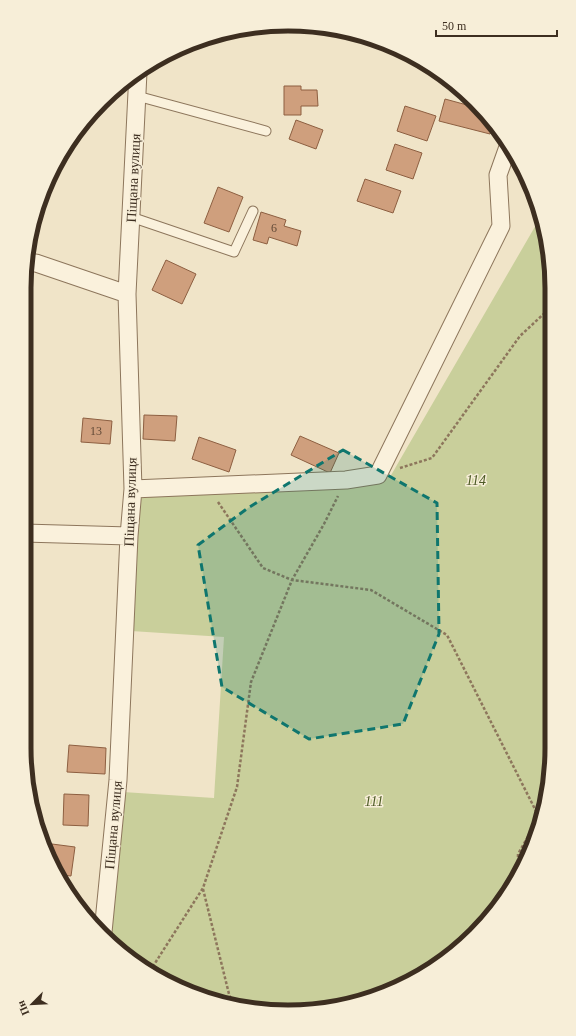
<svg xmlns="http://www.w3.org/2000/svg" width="576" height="1036" viewBox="0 0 576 1036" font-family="'Times New Roman',serif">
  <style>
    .green { fill: #c9cf9b }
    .building { fill: #cf9f7d; stroke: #8d5f41 }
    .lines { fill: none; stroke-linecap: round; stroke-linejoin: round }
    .service-casing { stroke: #8d765c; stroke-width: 11 }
    .minor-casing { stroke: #8d765c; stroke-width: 19 }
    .path { stroke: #8d765c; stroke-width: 2.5; stroke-dasharray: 3 2; stroke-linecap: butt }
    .service { stroke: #faf1dc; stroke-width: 9 }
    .minor { stroke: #faf1dc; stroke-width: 17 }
    .marked { fill: #0f766e; fill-opacity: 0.2; stroke: #0f766e; stroke-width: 3; stroke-dasharray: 8 5; stroke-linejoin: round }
    .labels { text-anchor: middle; stroke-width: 3; stroke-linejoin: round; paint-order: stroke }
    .number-label { font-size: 12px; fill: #624a37 }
    .street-label { font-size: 14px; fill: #3d2e20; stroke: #f7eed8 }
    .park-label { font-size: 14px; font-style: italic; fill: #4d5a26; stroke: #f7eed8 }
    .rim { fill: none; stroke: #3d2e20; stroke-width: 5 }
  </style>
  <rect width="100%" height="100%" fill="#f0e4c8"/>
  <path class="green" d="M 540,218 L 550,254 L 551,765 L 543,817 L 517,880 L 462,946 L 389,992 L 305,1011 L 220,1003 L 142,968 L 106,934 L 123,792 L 214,798 L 224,637 L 131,631 L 138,498 L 390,477 Z"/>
  <path class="building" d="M 284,86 L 301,86 L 301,90 L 317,90 L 318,106 L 301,106 L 301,115 L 284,115 Z
    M 445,99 L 478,108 L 493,125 L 490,134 L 439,121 Z
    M 405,106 L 436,116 L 427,141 L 397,131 Z
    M 296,120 L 323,130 L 316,149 L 289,139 Z
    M 395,144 L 422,153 L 413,179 L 386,170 Z
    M 365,179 L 401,191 L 393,213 L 357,201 Z
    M 218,187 L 243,197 L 229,232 L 204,223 Z
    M 261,212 L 286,220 L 284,226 L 301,231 L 297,246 L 269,237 L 267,244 L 253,240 Z
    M 166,260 L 196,274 L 182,304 L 152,290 Z
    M 144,415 L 177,416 L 175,441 L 143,439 Z
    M 83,418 L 112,421 L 110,444 L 81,442 Z
    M 300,436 L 339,453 L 330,473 L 291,455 Z
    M 199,437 L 236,450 L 229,472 L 192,459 Z
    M 69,745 L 106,748 L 105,774 L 67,772 Z
    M 64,794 L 89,795 L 88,826 L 63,825 Z
    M 52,844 L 75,847 L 71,876 L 61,875 L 50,855 Z"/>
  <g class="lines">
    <defs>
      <path id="service" d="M 137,96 L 266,131
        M 131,217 L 234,252 L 253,211"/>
      <path id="minor" d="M 26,263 L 36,263 L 127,294
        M 133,489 L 346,480 L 378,475 L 501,226 L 498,175 L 509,144
        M 24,533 L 129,536
        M 103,932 L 118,780 L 129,536 L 133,489 L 127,294 L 138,72"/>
    </defs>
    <use href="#service" class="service-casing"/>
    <use href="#minor" class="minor-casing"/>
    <path class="path" d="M 400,468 L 432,458 L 520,336 L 550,308
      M 218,502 L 263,568 L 292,580 L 371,590 L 447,635 L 541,821
      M 518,877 L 518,854 L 545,807
      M 203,889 L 229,994 L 233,1004
      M 150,971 L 203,888 L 237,787 L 251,682 L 292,580 L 324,524 L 338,496"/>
    <use href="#service" class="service"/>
    <use href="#minor" class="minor"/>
  </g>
  <path class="marked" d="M 343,450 L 437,503 L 439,634 L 403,724 L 309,739 L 222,687 L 198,545 L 248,508 Z"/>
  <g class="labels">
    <g class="number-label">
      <text x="274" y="232">6</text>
      <text x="96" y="435">13</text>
    </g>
    <g class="street-label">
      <text transform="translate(133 178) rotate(-87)" y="5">Піщана вулиця</text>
      <text transform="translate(130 502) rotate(-88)" y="5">Піщана вулиця</text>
      <text transform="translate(113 825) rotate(-85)" y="5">Піщана вулиця</text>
    </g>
    <g class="park-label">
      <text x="476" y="485">114</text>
      <text x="374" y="806">111</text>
    </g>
  </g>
  <path d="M0 0H576V1036H0ZM288 31H288A257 257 0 0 1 545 288V748A257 257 0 0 1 288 1005H288A257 257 0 0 1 31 748V288A257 257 0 0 1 288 31Z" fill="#f7eed8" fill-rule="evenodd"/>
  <path class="rim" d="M288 31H288A257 257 0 0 1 545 288V748A257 257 0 0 1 288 1005H288A257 257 0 0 1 31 748V288A257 257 0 0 1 288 31Z"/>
  <g transform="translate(32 1004) rotate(246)" stroke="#f7eed8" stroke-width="3" paint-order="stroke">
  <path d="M0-3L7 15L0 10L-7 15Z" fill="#3d2e20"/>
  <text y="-6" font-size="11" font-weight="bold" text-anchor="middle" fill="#3d2e20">Пн</text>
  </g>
  <path d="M436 30v6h121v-6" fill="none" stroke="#3d2e20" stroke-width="2"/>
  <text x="442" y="30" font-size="12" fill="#3d2e20" stroke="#f7eed8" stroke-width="3" paint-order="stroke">50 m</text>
</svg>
